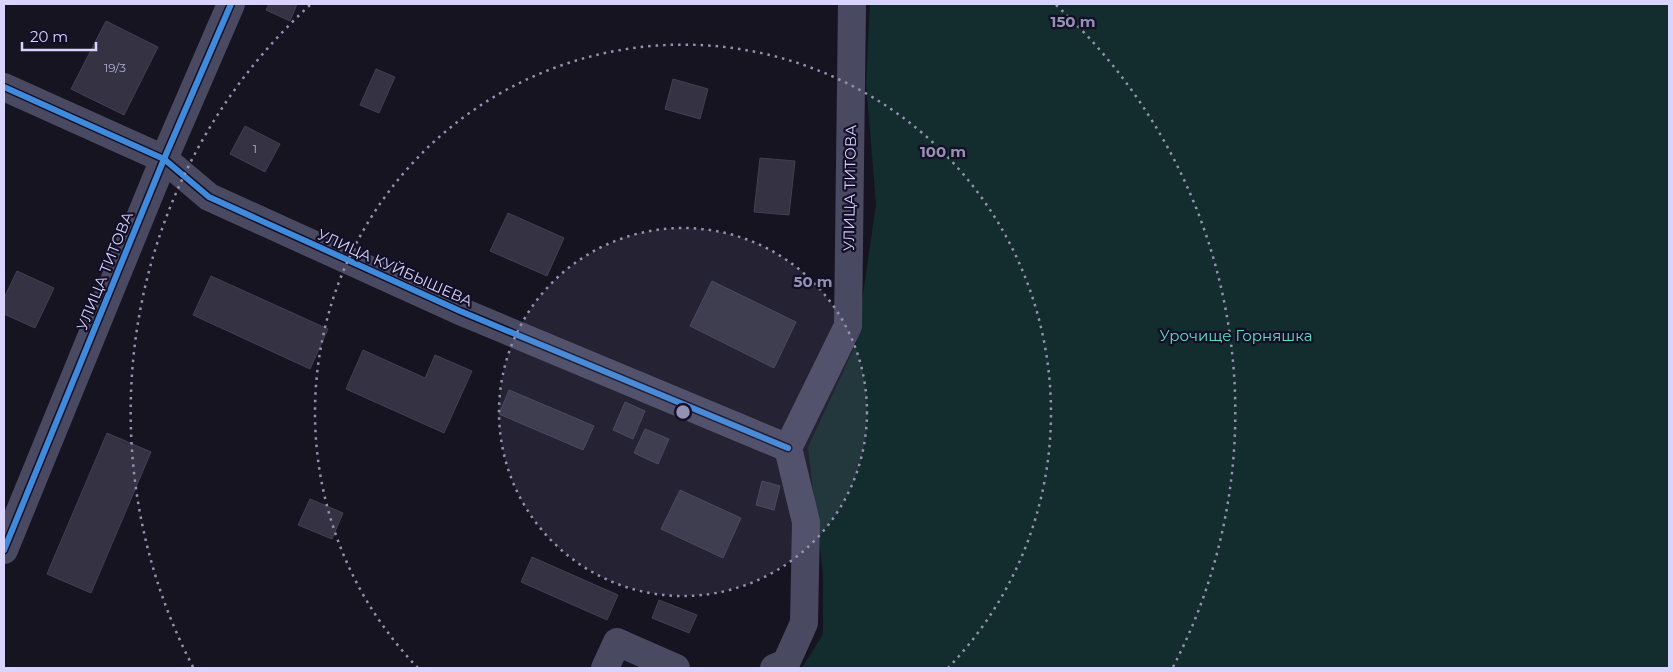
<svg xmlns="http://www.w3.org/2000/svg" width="1673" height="672" viewBox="0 0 1673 672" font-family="Montserrat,sans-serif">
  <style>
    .green { fill: #132c2d }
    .building { fill: #343243; stroke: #433f54 }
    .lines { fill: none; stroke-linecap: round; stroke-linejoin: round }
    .minor { stroke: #4a4962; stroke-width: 28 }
    .cycleway-casing { stroke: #130f26; stroke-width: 9 }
    .cycleway { stroke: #408adc; stroke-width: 6 }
    .ring { fill: none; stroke: #9591b1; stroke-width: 2.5; stroke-dasharray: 2.5 5 }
    .labels { text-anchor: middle; stroke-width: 4.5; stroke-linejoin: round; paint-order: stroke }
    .number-label { font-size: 12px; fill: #b0acd0 }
    .street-label { font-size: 15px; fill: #d9d4ff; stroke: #130f26 }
    .park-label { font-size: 15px; fill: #5fe0c0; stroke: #130f26 }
    .centre { fill: #9591b1; stroke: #130f26; stroke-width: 2.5 }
    .ring-label { font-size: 15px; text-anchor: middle; font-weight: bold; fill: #9591b1; stroke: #130f26; stroke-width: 4.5; stroke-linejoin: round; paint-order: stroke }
  </style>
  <rect width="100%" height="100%" fill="#161421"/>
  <path class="green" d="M 870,4 L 1669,4 L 1669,668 L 802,668 L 823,634 L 823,574 L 808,447 L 856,344 L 876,204 L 866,83 Z"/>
  <path class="building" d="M 269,4 L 297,4 L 290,21 L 266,10 Z
    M 106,21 L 158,47 L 124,115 L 71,89 Z
    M 376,69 L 395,77 L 379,113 L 360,105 Z
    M 673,79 L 708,89 L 700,119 L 665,109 Z
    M 245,126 L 280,144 L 265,172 L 230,154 Z
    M 760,158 L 795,161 L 789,215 L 754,212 Z
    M 508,213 L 564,238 L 547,276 L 490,251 Z
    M 17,271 L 54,288 L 35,328 L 4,314 L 4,298 Z
    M 211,276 L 328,329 L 310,369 L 193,315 Z
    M 712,281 L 796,322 L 774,368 L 690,326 Z
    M 363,350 L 425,378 L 435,355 L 472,371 L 444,433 L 346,389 Z
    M 509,390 L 594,426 L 583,450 L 499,414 Z
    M 625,402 L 645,411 L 633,439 L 613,430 Z
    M 645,429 L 669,439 L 658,464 L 634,453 Z
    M 107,433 L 151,452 L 91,593 L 47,574 Z
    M 762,481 L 780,486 L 774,510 L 756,505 Z
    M 680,490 L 741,518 L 723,558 L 661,529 Z
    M 310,499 L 343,513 L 332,539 L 298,525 Z
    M 532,557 L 618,595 L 607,620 L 521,582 Z
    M 659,600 L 697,615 L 689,633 L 652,618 Z"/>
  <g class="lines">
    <path class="minor" d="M 4,87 L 164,159 L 209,197 L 460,311 L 788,448
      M 788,448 L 848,326 L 852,4
      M 4,550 L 164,159 L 231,4
      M 605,668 L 617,642 L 676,668
      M 774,668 L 786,663 L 804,623 L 806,522 L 788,448"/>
    <defs>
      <path id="cycleway" d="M 4,87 L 164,159 L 209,197 L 460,311 L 788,448
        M 4,550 L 164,159 L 231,4"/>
    </defs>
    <use href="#cycleway" class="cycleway-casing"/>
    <use href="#cycleway" class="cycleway"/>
  </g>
  <circle cx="683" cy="412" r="184" fill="#9591b1" fill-opacity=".12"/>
  <g class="ring">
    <circle cx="683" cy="412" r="184"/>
    <path d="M418 668A368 368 0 1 1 948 668"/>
    <path d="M193 667A552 552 0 0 1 310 5M1056 5A552 552 0 0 1 1173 667"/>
  </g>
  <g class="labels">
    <g class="number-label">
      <text x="115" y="72">19/3</text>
      <text x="255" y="153">1</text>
    </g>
    <g class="street-label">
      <text transform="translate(850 188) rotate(-89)" y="5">УЛИЦА ТИТОВА</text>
      <text transform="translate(395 268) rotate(24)" y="5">УЛИЦА КУЙБЫШЕВА</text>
      <text transform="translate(105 271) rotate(-68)" y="5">УЛИЦА ТИТОВА</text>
    </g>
    <g class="park-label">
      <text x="1236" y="341">Урочище Горняшка</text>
    </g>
  </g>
  <circle cx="683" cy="412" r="8" class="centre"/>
  <g class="ring-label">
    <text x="1073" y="27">150 m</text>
    <text x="943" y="157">100 m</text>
    <text x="813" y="287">50 m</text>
  </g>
  <rect width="1673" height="672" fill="none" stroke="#d9d4ff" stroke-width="10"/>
  <path d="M22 42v8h74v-8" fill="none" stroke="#d9d4ff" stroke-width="2.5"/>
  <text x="30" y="42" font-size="15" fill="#d9d4ff" stroke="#130f26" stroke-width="4" paint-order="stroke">20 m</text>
</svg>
